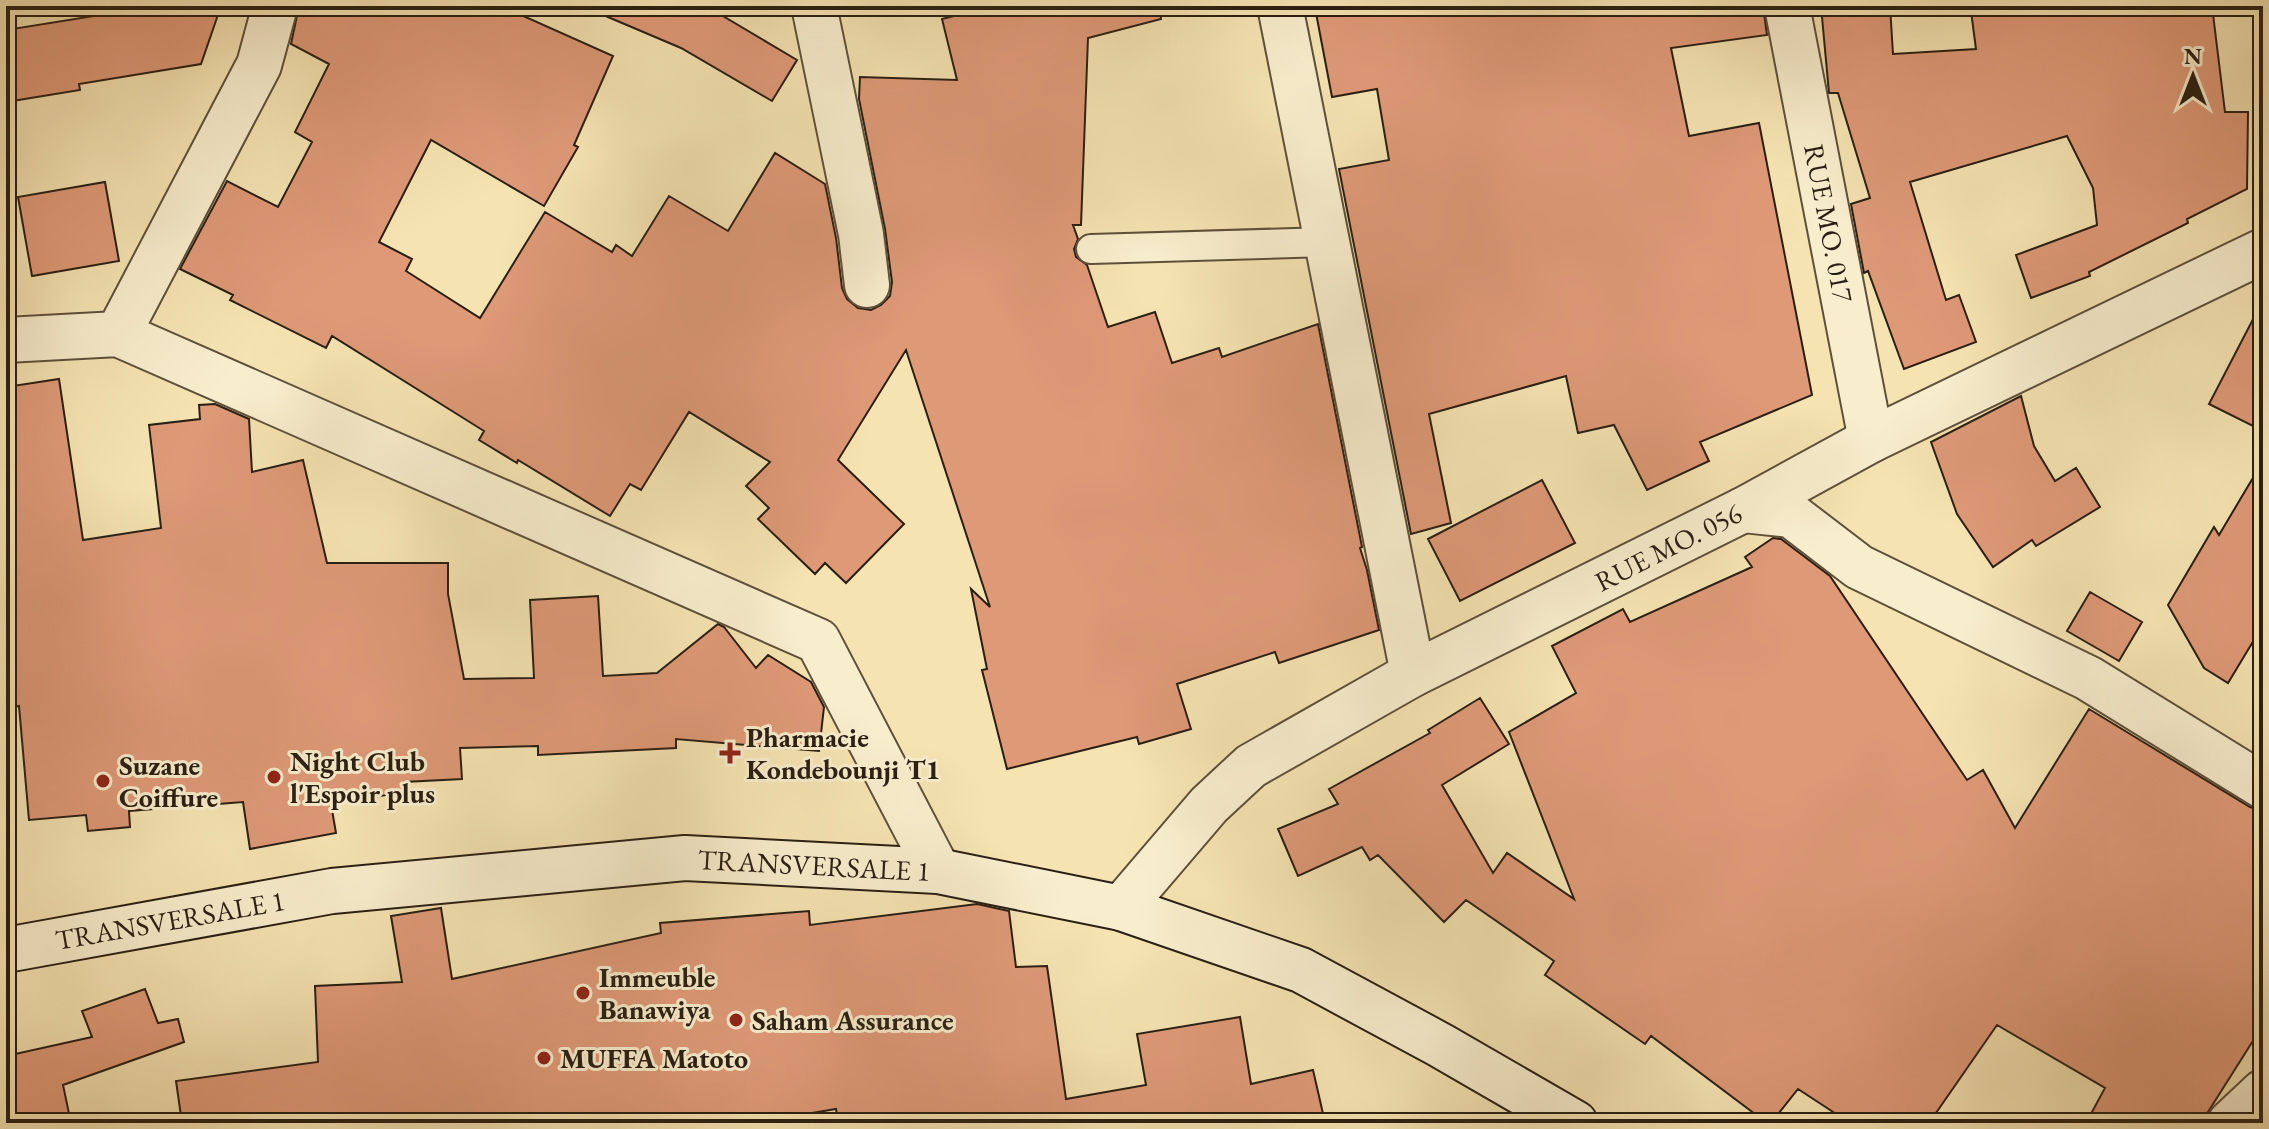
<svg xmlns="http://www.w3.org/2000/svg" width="2269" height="1129" viewBox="0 0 2269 1129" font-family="'EB Garamond',serif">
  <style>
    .building { fill: #de9977; stroke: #2a1f12; stroke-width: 2 }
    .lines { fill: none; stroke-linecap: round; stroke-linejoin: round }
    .service-casing { stroke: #5d503a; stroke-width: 32 }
    .minor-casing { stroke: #5d503a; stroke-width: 48 }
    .tertiary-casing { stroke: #5d503a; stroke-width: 48 }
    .secondary-casing { stroke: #2a1f12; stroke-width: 48 }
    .service { stroke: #f8edcd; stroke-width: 28 }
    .minor { stroke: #f8edcd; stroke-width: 44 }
    .tertiary { stroke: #f8edcd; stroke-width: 44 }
    .secondary { stroke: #f8edcd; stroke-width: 44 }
    .poi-dot { fill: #8f2418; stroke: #f8edcd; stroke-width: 3 }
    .labels { text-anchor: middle; stroke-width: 6; stroke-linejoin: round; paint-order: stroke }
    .street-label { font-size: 28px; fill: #2a1f12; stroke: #f8edcd }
    .poi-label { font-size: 28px; font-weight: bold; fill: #2a1f12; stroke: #f8edcd; text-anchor: start }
  </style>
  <rect width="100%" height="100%" fill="#f5e3b2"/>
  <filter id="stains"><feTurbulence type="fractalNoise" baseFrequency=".0025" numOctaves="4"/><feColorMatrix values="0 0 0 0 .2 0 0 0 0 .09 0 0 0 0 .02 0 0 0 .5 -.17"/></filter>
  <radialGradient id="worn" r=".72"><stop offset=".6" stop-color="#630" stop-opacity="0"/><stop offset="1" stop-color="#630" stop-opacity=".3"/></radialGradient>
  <path class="building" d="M 92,6 L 221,6 L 201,64 L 79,84 L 80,90 L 6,102 L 6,30 L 94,16 Z
    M 299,6 L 501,6 L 613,56 L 574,145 L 578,147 L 544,206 L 431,140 L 379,242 L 412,259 L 406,271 L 480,318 L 545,212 L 612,252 L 616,245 L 632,256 L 669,196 L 728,231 L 775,153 L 825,184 L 836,238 L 842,288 L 847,299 L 858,308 L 871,310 L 881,305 L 890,296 L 892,282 L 885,229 L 859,99 L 860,77 L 957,80 L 942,19 L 993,6 L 1160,6 L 1161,19 L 1088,38 L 1081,225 L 1073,225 L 1078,239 L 1074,249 L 1076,257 L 1087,265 L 1108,327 L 1155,312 L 1172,363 L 1219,348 L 1222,357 L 1318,324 L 1362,547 L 1360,548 L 1367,570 L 1379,630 L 1279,663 L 1275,652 L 1177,684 L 1191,729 L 1139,744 L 1137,737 L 1007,769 L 982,670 L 987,669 L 971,589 L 990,607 L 906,350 L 838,460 L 904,524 L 846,583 L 825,563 L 815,574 L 758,519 L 769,508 L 746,486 L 770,462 L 689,412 L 641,490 L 630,484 L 610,516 L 518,460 L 517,463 L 479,440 L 484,431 L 332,336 L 326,348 L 230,300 L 233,295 L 180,269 L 227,181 L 278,207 L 312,142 L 295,132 L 329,64 L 291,44 Z
    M 582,6 L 706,6 L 797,60 L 772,101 L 681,48 Z
    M 1352,6 L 1763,6 L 1767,35 L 1671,48 L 1689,136 L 1759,123 L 1812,395 L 1700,442 L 1709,461 L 1647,490 L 1614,425 L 1578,433 L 1566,376 L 1429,414 L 1451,523 L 1411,534 L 1339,169 L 1389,160 L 1377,89 L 1332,97 L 1316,13 Z
    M 1821,6 L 1890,6 L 1893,54 L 1976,49 L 1971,11 L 1993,8 L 1993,6 L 2212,6 L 2225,112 L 2248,112 L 2247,189 L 2187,219 L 2188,223 L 2089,272 L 2090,276 L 2031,298 L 2016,255 L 2097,225 L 2093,188 L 2067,136 L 1910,182 L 1946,300 L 1959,295 L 1976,342 L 1904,369 L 1868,271 L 1864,273 L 1851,204 L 1870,198 L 1838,93 L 1829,93 Z
    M 105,182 L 119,261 L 32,276 L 18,197 Z
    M 2263,300 L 2263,431 L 2209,404 Z
    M 59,379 L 83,540 L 161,528 L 149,425 L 200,419 L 199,405 L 215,404 L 249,419 L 252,472 L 303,460 L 327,563 L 448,563 L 448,594 L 464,679 L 534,678 L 530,600 L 598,596 L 603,676 L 657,673 L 718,624 L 724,627 L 756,668 L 768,655 L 811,682 L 824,707 L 819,751 L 676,739 L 676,748 L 538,755 L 538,746 L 460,748 L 462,779 L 404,782 L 405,792 L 331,804 L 336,833 L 250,849 L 243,802 L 129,811 L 130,827 L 88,831 L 86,815 L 29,820 L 19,706 L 6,708 L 6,387 Z
    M 2021,396 L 2034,446 L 2055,481 L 2076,468 L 2100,507 L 2036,546 L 2032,540 L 1993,567 L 1957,514 L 1931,442 Z
    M 2263,461 L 2263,625 L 2228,683 L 2204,668 L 2168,605 L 2214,527 L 2219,535 Z
    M 1542,480 L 1575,543 L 1460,601 L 1428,539 Z
    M 1773,538 L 1781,539 L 1830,576 L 1967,780 L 1983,770 L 2015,828 L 2089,709 L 2250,807 L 2263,811 L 2263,1025 L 2201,1123 L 2086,1123 L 2105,1088 L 1997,1025 L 1929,1123 L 1850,1123 L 1798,1089 L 1771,1123 L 1767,1123 L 1651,1036 L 1645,1044 L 1545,975 L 1554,961 L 1466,900 L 1444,922 L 1378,855 L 1370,860 L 1362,847 L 1298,876 L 1278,829 L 1338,804 L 1329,789 L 1430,733 L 1428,730 L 1480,698 L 1509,744 L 1442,785 L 1493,873 L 1507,853 L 1574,899 L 1509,732 L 1576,693 L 1552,646 L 1623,609 L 1630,622 L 1752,567 L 1745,557 Z
    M 2090,592 L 2142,622 L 2119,661 L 2067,631 Z
    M 977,904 L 1009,911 L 1016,967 L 1047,966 L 1066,1099 L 1146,1085 L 1137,1034 L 1240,1017 L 1251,1084 L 1313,1070 L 1324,1118 L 1302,1123 L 838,1123 L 836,1109 L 753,1123 L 182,1123 L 176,1081 L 318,1062 L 315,986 L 402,982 L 391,916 L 441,908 L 452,979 L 661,933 L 660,923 L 809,911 L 810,925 Z
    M 145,989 L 158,1023 L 178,1019 L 184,1042 L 63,1085 L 71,1123 L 6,1123 L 6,1056 L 92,1037 L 82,1011 Z"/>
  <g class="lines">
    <defs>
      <path id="service" d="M 1091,249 L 1327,242"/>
      <path id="minor" d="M 814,6 L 861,234 L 867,285
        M 1280,6 L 1413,674
        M 1787,6 L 1871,440
        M 118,334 L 259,65 L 275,6
        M 6,340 L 118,334 L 818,641 L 938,871
        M 1743,510 L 1791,515 L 1859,567 L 2088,678 L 2263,786
        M 2230,1123 L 2263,1092"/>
      <path id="tertiary" d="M 1121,908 L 1209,805 L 1251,766 L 1413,674 L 1743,510 L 1871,440 L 2263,251"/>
      <path id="secondary" d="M 6,950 L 332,891 L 685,858 L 938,871 L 1121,908 L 1301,970 L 1440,1045 L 1575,1123"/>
    </defs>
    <use href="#service" class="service-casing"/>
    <use href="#minor" class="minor-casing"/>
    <use href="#tertiary" class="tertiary-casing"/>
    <use href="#secondary" class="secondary-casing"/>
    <use href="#service" class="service"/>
    <use href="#minor" class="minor"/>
    <use href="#tertiary" class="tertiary"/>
    <use href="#secondary" class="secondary"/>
  </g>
  <g class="poi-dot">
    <path d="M726 741h8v8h8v8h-8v8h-8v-8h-8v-8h8z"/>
    <circle cx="274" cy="777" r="8"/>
    <circle cx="103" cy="781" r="8"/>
    <circle cx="583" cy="993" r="8"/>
    <circle cx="736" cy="1020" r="8"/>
    <circle cx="544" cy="1058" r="8"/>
  </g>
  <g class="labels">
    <g class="street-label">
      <text transform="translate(1829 223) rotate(79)" y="10">RUE MO. 017</text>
      <text transform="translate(1668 547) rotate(-27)" y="10">RUE MO. 056</text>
      <text transform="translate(814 865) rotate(3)" y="10">TRANSVERSALE 1</text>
      <text transform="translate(170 920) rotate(-10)" y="10">TRANSVERSALE 1</text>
    </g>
    <g class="poi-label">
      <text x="746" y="747">Pharmacie<tspan x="746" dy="32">Kondebounji T1</tspan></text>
      <text x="290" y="771">Night Club<tspan x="290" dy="32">l'Espoir plus</tspan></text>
      <text x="119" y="775">Suzane<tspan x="119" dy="32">Coiffure</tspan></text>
      <text x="599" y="987">Immeuble<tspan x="599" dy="32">Banawiya</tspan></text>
      <text x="752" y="1030">Saham Assurance</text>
      <text x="560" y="1068">MUFFA Matoto</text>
    </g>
  </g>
  <rect width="2269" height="1129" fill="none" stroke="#f5e3b2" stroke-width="32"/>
  <rect x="8" y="8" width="2253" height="1113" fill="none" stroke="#2a1f12" stroke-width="4"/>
  <rect x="16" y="16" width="2237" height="1097" fill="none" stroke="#2a1f12" stroke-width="2"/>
  <g transform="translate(2193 76)" stroke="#f8edcd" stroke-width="6" paint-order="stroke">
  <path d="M0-6L14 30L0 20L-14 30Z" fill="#2a1f12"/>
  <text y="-12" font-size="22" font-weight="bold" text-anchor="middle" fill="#2a1f12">N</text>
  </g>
  <rect width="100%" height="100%" filter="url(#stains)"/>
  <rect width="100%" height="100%" fill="url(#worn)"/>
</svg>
